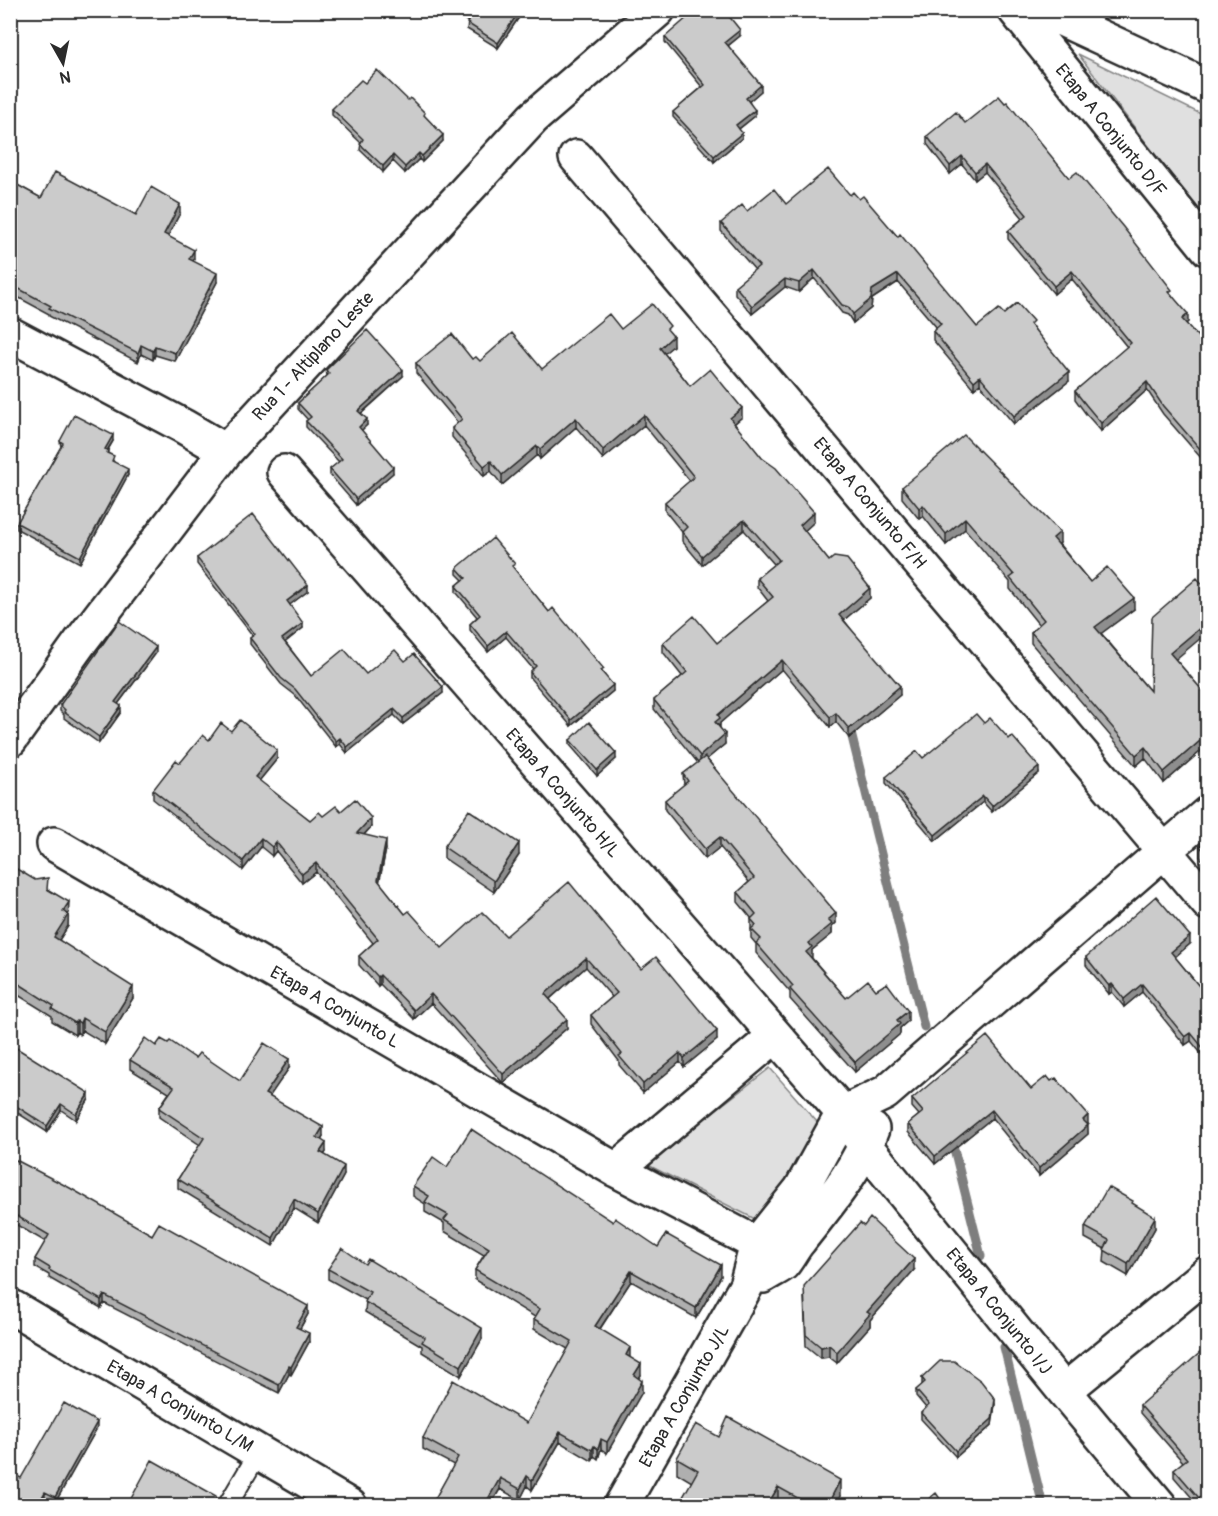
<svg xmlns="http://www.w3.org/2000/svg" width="1218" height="1516" viewBox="0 0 1218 1516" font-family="Pangolin,sans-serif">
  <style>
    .green { fill: #e0e0e0; stroke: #868686; stroke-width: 1.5 }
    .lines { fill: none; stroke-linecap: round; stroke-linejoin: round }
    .stream { stroke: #7e7e7e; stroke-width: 9 }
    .lane-casing { stroke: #2b2b2b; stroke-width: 22 }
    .street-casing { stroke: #2b2b2b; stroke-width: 38 }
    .lane { stroke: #fff; stroke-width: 18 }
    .street { stroke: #fff; stroke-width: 33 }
    .wall { fill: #afafaf; stroke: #2b2b2b; stroke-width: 1.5 }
    .shaded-wall { fill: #8e8e8e; stroke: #2b2b2b; stroke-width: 1.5 }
    .building { fill: #cbcbcb; stroke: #2b2b2b; stroke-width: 1.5 }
    .labels { text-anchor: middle; stroke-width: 4.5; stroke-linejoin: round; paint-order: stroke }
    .street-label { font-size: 18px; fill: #2b2b2b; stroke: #fff }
  </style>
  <rect width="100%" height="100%" fill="#fff"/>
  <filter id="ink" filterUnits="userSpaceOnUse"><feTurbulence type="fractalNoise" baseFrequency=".0167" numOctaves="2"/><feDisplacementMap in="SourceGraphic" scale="12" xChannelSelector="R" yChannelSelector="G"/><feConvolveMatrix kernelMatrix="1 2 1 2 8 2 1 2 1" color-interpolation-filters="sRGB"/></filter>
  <g filter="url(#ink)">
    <path class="green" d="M 1078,54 L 1207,117 L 1207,222 Z
      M 770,1068 L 831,1138 L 755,1219 L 646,1164 Z"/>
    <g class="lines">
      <path class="stream" d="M 849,725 L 924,1027
        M 951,1137 L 981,1256
        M 1004,1347 L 1043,1506"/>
      <defs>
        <path id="lane" d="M 227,1506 L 259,1452"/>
        <path id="street" d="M 1015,10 L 1208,249
          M 1042,10 L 1208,87
          M 576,157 L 1208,903
          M 10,334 L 183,426 L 226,451
          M 284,472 L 843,1113 L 866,1147 L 1064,1391 L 1160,1506
          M 10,740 L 81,641 L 226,451 L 533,118 L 658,10
          M 54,844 L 616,1170 L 757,1244 L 783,1264
          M 843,1113 L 885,1093 L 1208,813
          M 616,1170 L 775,1036
          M 763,1276 C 769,1272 778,1268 783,1264 C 789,1257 793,1248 799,1241 C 827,1205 856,1173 872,1129
          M 10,1306 L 350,1506
          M 1064,1391 L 1208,1273
          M 621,1506 L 746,1286 L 757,1244 L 801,1189 L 843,1113"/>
      </defs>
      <use href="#lane" class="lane-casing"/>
      <use href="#street" class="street-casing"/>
      <use href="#lane" class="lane"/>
      <use href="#street" class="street"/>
    </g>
    <path class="wall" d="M 450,10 L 524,10 L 498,48 L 467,29 L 468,22 Z
      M 740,36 L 728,46 L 761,91 L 749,101 L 755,116 L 739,129 L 742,138 L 714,162 L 673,117 L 673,112 L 702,87 L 665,42 L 665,37 Z
      M 365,83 L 425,117 L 443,141 L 422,162 L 419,159 L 405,173 L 393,161 L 383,172 L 360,150 L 361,143 L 332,115 L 332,109 Z
      M 965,123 L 1069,178 L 1172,295 L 1188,322 L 1186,324 L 1208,348 L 1208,466 L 1163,414 L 1147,390 L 1101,431 L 1086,414 L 1075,399 L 1075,391 L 1127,347 L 1072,279 L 1054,294 L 1008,239 L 1008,231 L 1023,218 L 985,172 L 975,180 L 962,164 L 950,174 L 927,144 L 927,136 Z
      M 10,181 L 41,198 L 136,215 L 180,213 L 168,236 L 194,259 L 193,261 L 217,282 L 175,361 L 155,355 L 153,360 L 141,354 L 138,362 L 49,316 L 49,314 L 10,293 Z
      M 850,195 L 859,199 L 898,237 L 977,327 L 1004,314 L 1033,327 L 1069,381 L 1014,424 L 980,384 L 974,389 L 933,340 L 933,331 L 937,328 L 898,282 L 872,299 L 871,308 L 853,323 L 848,315 L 842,313 L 814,278 L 799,292 L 785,287 L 752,314 L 735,294 L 735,286 L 755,270 L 721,231 L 721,223 L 747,211 L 786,204 Z
      M 621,329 L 670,333 L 673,346 L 664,353 L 690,386 L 742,417 L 734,424 L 814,522 L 804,531 L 829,561 L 870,598 L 844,620 L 900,695 L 849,738 L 836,722 L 830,727 L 782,669 L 720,723 L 719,728 L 725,744 L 707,759 L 836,923 L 832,927 L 832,934 L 812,950 L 811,957 L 846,998 L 876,990 L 908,1021 L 900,1028 L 900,1034 L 855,1072 L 790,999 L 790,992 L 756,953 L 756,944 L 751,938 L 751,919 L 752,919 L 738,902 L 738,892 L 749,882 L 720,847 L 705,859 L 665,810 L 665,800 L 684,785 L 683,774 L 698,763 L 654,709 L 654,700 L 682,676 L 663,652 L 663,643 L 717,643 L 768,601 L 757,587 L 757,578 L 774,564 L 744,530 L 702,565 L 682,541 L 682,532 L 665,511 L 665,502 L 690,481 L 644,425 L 603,459 L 576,427 L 540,459 L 537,455 L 502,485 L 491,471 L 484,476 L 452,437 L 452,428 L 458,423 L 416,373 L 416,363 L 472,359 L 480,361 L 542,369 Z
      M 326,370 L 403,376 L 361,414 L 367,425 L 361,430 L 393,473 L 356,505 L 330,475 L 330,469 L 339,462 L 306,427 L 306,421 L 308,420 L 298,409 L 298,403 L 327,376 Z
      M 60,441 L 113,441 L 108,450 L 108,453 L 114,462 L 128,475 L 80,563 L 17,529 L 17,523 L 61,447 Z
      M 902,487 L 1060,543 L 1059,544 L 1090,582 L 1134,609 L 1101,633 L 1150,691 L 1175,659 L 1208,697 L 1208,745 L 1164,783 L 1145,758 L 1136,766 L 1031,643 L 1031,632 L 1039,625 L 1010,589 L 1010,582 L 965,529 L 946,545 L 923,516 L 919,519 L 902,498 Z
      M 197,558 L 308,591 L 289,605 L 303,628 L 285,642 L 311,676 L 366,674 L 405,661 L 443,693 L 403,724 L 394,715 L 347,753 L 340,744 L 336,747 L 295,695 L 281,684 L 250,644 L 250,638 L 253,636 L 197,564 Z
      M 457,568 L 515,570 L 549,612 L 604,674 L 613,691 L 571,726 L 530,678 L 530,672 L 533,669 L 506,637 L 488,652 L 470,630 L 470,624 L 477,617 L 456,592 L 456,586 L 463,580 L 457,574 Z
      M 156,653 L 118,704 L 121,712 L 99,743 L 64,718 L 64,715 L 60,711 L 60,705 Z
      M 984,723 L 1039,773 L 992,812 L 983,802 L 935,841 L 886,783 L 886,777 L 923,758 Z
      M 231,731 L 277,759 L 259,781 L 310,820 L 341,811 L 371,827 L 364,835 L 386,849 L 379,882 L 405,914 L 442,948 L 506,936 L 641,969 L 717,1040 L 684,1067 L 680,1062 L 643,1093 L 619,1065 L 619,1061 L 591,1024 L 591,1015 L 612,997 L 586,967 L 550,999 L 567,1028 L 503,1083 L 431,1003 L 414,1019 L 380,984 L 378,986 L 359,965 L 359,956 L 373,943 L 316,872 L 302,883 L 276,851 L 272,856 L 261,847 L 243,870 L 153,799 L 153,790 L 180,763 L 209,740 Z
      M 570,740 L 616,759 L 597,776 L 570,745 Z
      M 1208,840 L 1208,866 L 1200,857 L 1200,846 Z
      M 444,847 L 519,855 L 494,892 L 444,858 Z
      M 10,875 L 48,890 L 69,913 L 68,915 L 68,926 L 59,940 L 133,998 L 105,1044 L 82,1030 L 80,1035 L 77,1032 L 75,1035 L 52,1021 L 52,1016 L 10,990 Z
      M 1190,944 L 1175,957 L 1208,997 L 1208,1062 L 1191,1041 L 1185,1045 L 1142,992 L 1124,1007 L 1112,992 L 1109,994 L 1086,965 L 1086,957 Z
      M 10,1044 L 89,1099 L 76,1120 L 61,1110 L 47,1132 L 10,1108 Z
      M 156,1046 L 195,1058 L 240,1081 L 289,1068 L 269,1096 L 323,1136 L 321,1140 L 326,1152 L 324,1155 L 344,1175 L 318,1223 L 294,1208 L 273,1246 L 178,1188 L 178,1179 L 200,1145 L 159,1117 L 159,1108 L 169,1093 L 130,1069 L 130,1060 Z
      M 1031,1089 L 1088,1124 L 1087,1124 L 1088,1134 L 1039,1176 L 992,1118 L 935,1164 L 908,1132 L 908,1124 L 919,1115 L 912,1107 L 912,1099 Z
      M 10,1162 L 152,1235 L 308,1314 L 300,1329 L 309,1342 L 291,1375 L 289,1374 L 279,1393 L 104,1303 L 101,1308 L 49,1278 L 49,1275 L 35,1267 L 35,1259 L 46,1242 L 10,1221 Z
      M 447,1167 L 613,1222 L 658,1247 L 721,1276 L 696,1318 L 631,1281 L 600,1329 L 630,1358 L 641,1375 L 638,1379 L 642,1392 L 607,1453 L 601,1449 L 598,1459 L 594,1456 L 592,1461 L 560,1442 L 532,1490 L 527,1486 L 520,1500 L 500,1489 L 490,1506 L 431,1506 L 454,1465 L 423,1449 L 423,1438 L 527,1423 L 568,1349 L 534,1329 L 534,1319 L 535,1317 L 475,1280 L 475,1270 L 484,1255 L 444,1231 L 444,1223 L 425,1212 L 425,1204 L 413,1196 L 413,1186 Z
      M 1133,1204 L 1155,1228 L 1128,1276 L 1104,1262 L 1105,1249 L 1085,1238 L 1085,1227 Z
      M 365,1264 L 482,1339 L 461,1376 L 422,1352 L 422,1346 L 365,1312 L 366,1300 L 328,1279 L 328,1269 Z
      M 914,1270 L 870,1320 L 870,1326 L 837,1363 L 829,1357 L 821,1358 L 806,1346 L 804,1297 Z
      M 1208,1357 L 1208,1506 L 1199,1506 L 1174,1477 L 1174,1469 L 1183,1462 L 1140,1413 L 1140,1405 Z
      M 922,1378 L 995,1404 L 992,1425 L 956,1457 L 921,1419 L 921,1413 L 926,1408 L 916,1396 L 916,1390 L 922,1385 Z
      M 97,1428 L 55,1503 L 45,1498 L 40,1506 L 10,1506 L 21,1478 Z
      M 719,1437 L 840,1496 L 835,1506 L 784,1506 L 778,1502 L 776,1506 L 678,1506 L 692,1482 L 677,1473 L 677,1458 Z"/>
    <path class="shaded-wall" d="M 520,10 L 524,10 L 498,48 L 498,43 Z
      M 740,30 L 740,36 L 725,48 L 725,42 Z
      M 761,85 L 761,91 L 746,104 L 746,98 Z
      M 755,110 L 755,116 L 736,131 L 736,125 Z
      M 742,133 L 742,138 L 714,162 L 714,156 Z
      M 443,135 L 443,141 L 422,162 L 422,156 Z
      M 419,153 L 419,159 L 405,173 L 405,167 Z
      M 393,155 L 393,161 L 383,172 L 383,166 Z
      M 962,156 L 962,164 L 950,174 L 950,166 Z
      M 985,164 L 985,172 L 975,180 L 975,172 Z
      M 180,204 L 180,213 L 164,243 L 164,234 Z
      M 194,250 L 194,259 L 189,268 L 189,259 Z
      M 814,270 L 814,278 L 799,292 L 799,283 Z
      M 1072,271 L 1072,279 L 1054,294 L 1054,286 Z
      M 217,273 L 217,282 L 175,361 L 175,353 Z
      M 898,274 L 898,282 L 872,299 L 871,308 L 853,323 L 853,314 L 872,290 Z
      M 785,279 L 785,287 L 752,314 L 752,306 Z
      M 1188,314 L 1188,322 L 1182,327 L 1182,319 Z
      M 673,336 L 673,346 L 660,357 L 660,348 Z
      M 141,345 L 141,354 L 138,362 L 138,353 Z
      M 155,346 L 155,355 L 153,360 L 153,351 Z
      M 403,370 L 403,376 L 358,416 L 358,411 Z
      M 1069,372 L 1069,381 L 1014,424 L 1014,416 Z
      M 980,376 L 980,384 L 974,389 L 974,381 Z
      M 1147,382 L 1147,390 L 1101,431 L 1101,423 Z
      M 742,408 L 742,417 L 730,427 L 730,418 Z
      M 644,415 L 644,425 L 603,459 L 603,450 Z
      M 576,418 L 576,427 L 540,459 L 540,449 Z
      M 367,419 L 367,425 L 359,433 L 359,427 Z
      M 113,435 L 113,441 L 105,454 L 105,449 Z
      M 537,446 L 537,455 L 502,485 L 502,475 Z
      M 491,461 L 491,471 L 484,476 L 484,466 Z
      M 393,467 L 393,473 L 356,505 L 356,499 Z
      M 128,469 L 128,475 L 80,563 L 80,557 Z
      M 923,505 L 923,516 L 919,519 L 919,508 Z
      M 814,512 L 814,522 L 800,535 L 800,525 Z
      M 965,518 L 965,529 L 946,545 L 946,534 Z
      M 744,520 L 744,530 L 702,565 L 702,556 Z
      M 1060,532 L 1060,543 L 1053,549 L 1053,538 Z
      M 308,585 L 308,591 L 287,607 L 287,601 Z
      M 870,588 L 870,598 L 839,624 L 839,615 Z
      M 1134,598 L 1134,609 L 1095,638 L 1095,627 Z
      M 1208,621 L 1208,632 L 1170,664 L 1170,653 Z
      M 303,623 L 303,628 L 282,645 L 282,639 Z
      M 506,631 L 506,637 L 488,652 L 488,646 Z
      M 156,647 L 156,653 L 115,708 L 115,702 Z
      M 782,660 L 782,669 L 720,723 L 720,727 L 715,722 L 718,715 Z
      M 613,685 L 613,691 L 571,726 L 571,720 Z
      M 900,686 L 900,695 L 849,738 L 849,729 Z
      M 443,687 L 443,693 L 403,724 L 403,718 Z
      M 121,706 L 121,712 L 99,743 L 99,737 Z
      M 394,709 L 394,715 L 347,753 L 347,747 Z
      M 836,713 L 836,722 L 830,727 L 830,717 Z
      M 725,734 L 725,744 L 700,765 L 700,756 Z
      M 1208,734 L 1208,745 L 1164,783 L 1164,772 Z
      M 340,738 L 340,744 L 336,747 L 336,741 Z
      M 1145,747 L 1145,758 L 1136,766 L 1136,755 Z
      M 277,750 L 277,759 L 255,786 L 255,777 Z
      M 616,753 L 616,759 L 597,776 L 597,770 Z
      M 1039,767 L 1039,773 L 992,812 L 992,806 Z
      M 983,796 L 983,802 L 935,841 L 935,835 Z
      M 371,818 L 371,827 L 357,842 L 357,833 Z
      M 720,837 L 720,847 L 705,859 L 705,849 Z
      M 261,838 L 261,847 L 243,870 L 243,861 Z
      M 386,840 L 386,849 L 378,889 L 378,880 Z
      M 276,842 L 276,851 L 272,856 L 272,847 Z
      M 519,843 L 519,855 L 494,892 L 494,881 Z
      M 316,863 L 316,872 L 302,883 L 302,874 Z
      M 69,902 L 68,926 L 54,948 L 54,937 L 63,911 Z
      M 836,913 L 836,923 L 832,927 L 832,934 L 812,950 L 812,957 L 806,961 L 806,952 L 809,943 L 828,920 Z
      M 1190,936 L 1190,944 L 1171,960 L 1171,952 Z
      M 586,958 L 586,967 L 545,1003 L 545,994 Z
      M 380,975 L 380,984 L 378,986 L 378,977 Z
      M 1112,984 L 1112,992 L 1109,994 L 1109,986 Z
      M 1142,984 L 1142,992 L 1124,1007 L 1124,999 Z
      M 133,987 L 133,998 L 105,1044 L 105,1032 Z
      M 431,994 L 431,1003 L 414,1019 L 414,1010 Z
      M 908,1011 L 908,1021 L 900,1028 L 900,1034 L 855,1072 L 855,1062 L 897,1020 Z
      M 82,1018 L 82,1030 L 80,1035 L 80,1023 Z
      M 567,1019 L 567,1028 L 503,1083 L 503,1074 Z
      M 77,1021 L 77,1032 L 75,1035 L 75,1023 Z
      M 717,1031 L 717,1040 L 684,1067 L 684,1058 Z
      M 1191,1033 L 1191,1041 L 1185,1045 L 1185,1037 Z
      M 680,1053 L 680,1062 L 643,1093 L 643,1084 Z
      M 289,1059 L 289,1068 L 265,1103 L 265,1094 Z
      M 89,1093 L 89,1099 L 76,1120 L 76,1114 Z
      M 61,1104 L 61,1110 L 47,1132 L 47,1126 Z
      M 992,1110 L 992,1118 L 935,1164 L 935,1156 Z
      M 1088,1115 L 1088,1124 L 1083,1128 L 1083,1120 Z
      M 1088,1125 L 1088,1134 L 1039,1176 L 1039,1168 Z
      M 323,1127 L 323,1136 L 317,1146 L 317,1137 Z
      M 326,1143 L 326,1152 L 320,1161 L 320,1152 Z
      M 344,1166 L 344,1175 L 318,1223 L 318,1214 Z
      M 294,1199 L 294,1208 L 273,1246 L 273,1238 Z
      M 1155,1217 L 1155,1228 L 1128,1276 L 1128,1264 Z
      M 914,1259 L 914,1270 L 870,1320 L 870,1326 L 837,1363 L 837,1352 L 867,1312 Z
      M 721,1265 L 721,1276 L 696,1318 L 696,1308 Z
      M 631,1271 L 631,1281 L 595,1336 L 595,1326 Z
      M 104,1295 L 104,1303 L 101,1308 L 101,1300 Z
      M 308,1306 L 308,1314 L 296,1335 L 296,1327 Z
      M 482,1328 L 482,1339 L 461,1376 L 461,1366 Z
      M 309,1333 L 309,1342 L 291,1375 L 291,1367 Z
      M 829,1345 L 829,1357 L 821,1358 L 821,1347 Z
      M 630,1347 L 630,1358 L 626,1355 Z
      M 641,1364 L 641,1375 L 634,1385 L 634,1375 Z
      M 289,1366 L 289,1374 L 279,1393 L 279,1385 Z
      M 642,1381 L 642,1392 L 607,1453 L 607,1442 Z
      M 995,1399 L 995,1404 L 992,1425 L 956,1457 L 956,1451 Z
      M 97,1422 L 97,1428 L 55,1503 L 55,1497 Z
      M 560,1432 L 560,1442 L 532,1490 L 532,1480 Z
      M 601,1439 L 601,1449 L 598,1459 L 598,1449 Z
      M 594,1446 L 594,1456 L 592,1461 L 592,1450 Z
      M 527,1476 L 527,1486 L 520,1500 L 520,1489 Z
      M 500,1478 L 500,1489 L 490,1506 L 484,1506 Z
      M 840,1480 L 840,1496 L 835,1506 L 827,1506 Z
      M 778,1487 L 778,1502 L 776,1506 L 768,1506 L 768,1504 Z
      M 45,1492 L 45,1498 L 40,1506 L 37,1506 Z"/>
    <path class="building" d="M 459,10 L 520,10 L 498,43 L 467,23 L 470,18 Z
      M 696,10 L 724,10 L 740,30 L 725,42 L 761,85 L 746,98 L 755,110 L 736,125 L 742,133 L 714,156 L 673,112 L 705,85 L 665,37 Z
      M 377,70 L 408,100 L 410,98 L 425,113 L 424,115 L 443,135 L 422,156 L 419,153 L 405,167 L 393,155 L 383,166 L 360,144 L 363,139 L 332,109 L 361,80 L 365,83 Z
      M 999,96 L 1005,103 L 1007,102 L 1069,178 L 1077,172 L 1123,227 L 1172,290 L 1169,292 L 1188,314 L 1182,319 L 1208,348 L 1208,458 L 1163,406 L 1147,382 L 1101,423 L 1086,405 L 1075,391 L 1131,343 L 1072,271 L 1054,286 L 1008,231 L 1027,215 L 985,164 L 975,172 L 962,156 L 950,166 L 927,136 L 956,112 L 965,123 Z
      M 828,169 L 850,195 L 853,192 L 859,199 L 863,196 L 898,237 L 900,234 L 977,327 L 999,309 L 1004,314 L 1017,303 L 1033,321 L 1030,324 L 1069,372 L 1014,416 L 980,376 L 974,381 L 933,331 L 941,324 L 898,274 L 872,290 L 871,299 L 853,314 L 848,307 L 842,305 L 814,270 L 799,283 L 785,279 L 752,306 L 735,286 L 759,266 L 721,223 L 742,205 L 747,211 L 774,189 L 786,204 Z
      M 55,172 L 136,215 L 151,187 L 180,204 L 164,234 L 194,250 L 189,259 L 217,273 L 175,353 L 155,346 L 153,351 L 141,345 L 138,353 L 49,308 L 51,306 L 10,284 L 10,181 L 41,198 Z
      M 652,304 L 670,326 L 667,329 L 673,336 L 660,348 L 690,386 L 710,369 L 742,408 L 730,418 L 762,458 L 776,468 L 814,512 L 800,525 L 829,561 L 834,557 L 847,559 L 870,588 L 839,615 L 900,686 L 849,729 L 836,713 L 830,717 L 782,660 L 718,715 L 720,718 L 715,722 L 725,734 L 700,756 L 654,700 L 687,672 L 663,643 L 694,616 L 717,643 L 773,597 L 757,578 L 779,560 L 744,520 L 702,556 L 682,532 L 687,527 L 665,502 L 694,477 L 644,415 L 603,450 L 576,418 L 540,449 L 537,446 L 502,475 L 491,461 L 484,466 L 452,428 L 462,419 L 416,363 L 452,334 L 472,359 L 476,357 L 480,361 L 512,333 L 542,369 L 609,314 L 621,329 Z
      M 367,330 L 403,370 L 358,411 L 367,419 L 359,427 L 393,467 L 356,499 L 330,469 L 342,459 L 306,421 L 311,417 L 298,403 L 329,374 L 326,370 Z
      M 74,415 L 113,435 L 105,449 L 108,450 L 107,453 L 114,456 L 112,461 L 128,469 L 80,557 L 17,523 L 63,443 L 60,441 Z
      M 964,435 L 1060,532 L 1053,538 L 1090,582 L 1107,567 L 1134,598 L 1095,627 L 1150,691 L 1152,617 L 1197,578 L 1208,590 L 1208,621 L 1170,653 L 1208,697 L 1208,734 L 1164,772 L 1145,747 L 1136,755 L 1031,632 L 1044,620 L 1010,578 L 1014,575 L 965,518 L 946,534 L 923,505 L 919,508 L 902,487 Z
      M 253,514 L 308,585 L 287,601 L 303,623 L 282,639 L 311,676 L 344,649 L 366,674 L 395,650 L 405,661 L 414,654 L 443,687 L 403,718 L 394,709 L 347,747 L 340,738 L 336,741 L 295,689 L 281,678 L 250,638 L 255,634 L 197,558 Z
      M 493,538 L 515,564 L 512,566 L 549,612 L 553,608 L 604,669 L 601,671 L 613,685 L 571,720 L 530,672 L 536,666 L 506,631 L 488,646 L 470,624 L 480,615 L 456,586 L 466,578 L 457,568 Z
      M 119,621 L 156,647 L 115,702 L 121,706 L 99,737 L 64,712 L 65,710 L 60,705 Z
      M 976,714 L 984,723 L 990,718 L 1009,739 L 1012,736 L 1039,767 L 992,806 L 983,796 L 935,835 L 886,777 L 917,751 L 923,758 Z
      M 240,720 L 277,750 L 255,777 L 310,820 L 319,812 L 323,816 L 336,806 L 341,811 L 355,799 L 371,818 L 357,833 L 386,840 L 378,880 L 405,914 L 409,911 L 442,948 L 482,912 L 506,936 L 569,882 L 641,969 L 656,957 L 717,1031 L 684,1058 L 680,1053 L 643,1084 L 619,1056 L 622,1054 L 591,1015 L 617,993 L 586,958 L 545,994 L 567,1019 L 503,1074 L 431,994 L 414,1010 L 380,975 L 378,977 L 359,956 L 378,939 L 316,863 L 302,874 L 276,842 L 272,847 L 261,838 L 243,861 L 153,790 L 176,760 L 180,763 L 203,735 L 209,740 L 221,723 L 231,731 Z
      M 589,722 L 616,753 L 597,770 L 570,740 Z
      M 705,757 L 836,913 L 828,920 L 832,924 L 809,943 L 812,947 L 806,952 L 846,998 L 868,980 L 876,990 L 887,983 L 908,1011 L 897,1020 L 900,1024 L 855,1062 L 790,989 L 793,986 L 756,943 L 761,939 L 751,929 L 756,925 L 751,919 L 756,914 L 738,892 L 754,878 L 720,837 L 705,849 L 665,800 L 688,781 L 683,774 Z
      M 469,810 L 519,843 L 494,881 L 444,847 Z
      M 1208,840 L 1208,855 L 1200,846 Z
      M 15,868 L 35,880 L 48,878 L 47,889 L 69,902 L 63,911 L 68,915 L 54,937 L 133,987 L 105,1032 L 82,1018 L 80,1023 L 77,1021 L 75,1023 L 52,1009 L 54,1006 L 10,978 L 10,875 Z
      M 1156,896 L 1190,936 L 1171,952 L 1208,997 L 1208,1054 L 1191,1033 L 1185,1037 L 1142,984 L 1124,999 L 1112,984 L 1109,986 L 1086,957 Z
      M 987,1036 L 1031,1089 L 1047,1076 L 1051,1081 L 1056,1078 L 1088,1115 L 1083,1120 L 1088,1125 L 1039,1168 L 992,1110 L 935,1156 L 908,1124 L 923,1112 L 912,1099 Z
      M 145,1038 L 156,1046 L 161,1039 L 168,1043 L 170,1041 L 195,1058 L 199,1053 L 240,1081 L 264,1043 L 289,1059 L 265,1094 L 323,1127 L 317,1137 L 326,1143 L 320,1152 L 344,1166 L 318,1214 L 294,1199 L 273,1238 L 178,1179 L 204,1138 L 159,1108 L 174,1087 L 130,1060 Z
      M 10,1044 L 89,1093 L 76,1114 L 61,1104 L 47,1126 L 10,1102 Z
      M 471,1129 L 613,1222 L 615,1218 L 658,1247 L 666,1234 L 721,1265 L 696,1308 L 631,1271 L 595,1326 L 630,1347 L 626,1355 L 641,1364 L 634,1375 L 642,1381 L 607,1442 L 601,1439 L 598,1449 L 594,1446 L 592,1450 L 560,1432 L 532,1480 L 527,1476 L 520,1489 L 500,1478 L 484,1506 L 431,1506 L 458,1457 L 423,1438 L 453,1380 L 527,1423 L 572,1341 L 534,1319 L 540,1309 L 475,1270 L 489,1248 L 444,1220 L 448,1215 L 425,1202 L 429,1196 L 413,1186 L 433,1157 L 447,1167 Z
      M 12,1158 L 70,1188 L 152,1235 L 159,1223 L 308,1306 L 296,1327 L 309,1333 L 291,1367 L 289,1366 L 279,1385 L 104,1295 L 101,1300 L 49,1270 L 50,1268 L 35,1259 L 49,1235 L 10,1212 L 10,1162 Z
      M 1108,1187 L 1133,1201 L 1132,1203 L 1155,1217 L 1128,1264 L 1104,1250 L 1109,1240 L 1085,1227 Z
      M 870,1218 L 914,1259 L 867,1312 L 870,1314 L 837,1352 L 829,1345 L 821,1347 L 806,1335 L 804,1286 L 860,1223 L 864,1226 Z
      M 342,1248 L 365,1264 L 368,1259 L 482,1328 L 461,1366 L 422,1342 L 425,1337 L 365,1302 L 370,1292 L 328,1269 Z
      M 1202,1351 L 1208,1357 L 1208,1506 L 1206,1506 L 1174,1469 L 1187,1459 L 1140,1405 Z
      M 940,1361 L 954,1361 L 981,1381 L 995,1399 L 992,1419 L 956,1451 L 921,1413 L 929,1405 L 916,1390 L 925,1382 L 922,1378 Z
      M 64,1403 L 97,1422 L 55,1497 L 45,1492 L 37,1506 L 10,1506 L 10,1477 L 12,1474 L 21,1478 Z
      M 728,1417 L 840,1480 L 827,1506 L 812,1506 L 778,1487 L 768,1504 L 763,1501 L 761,1506 L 678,1506 L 698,1470 L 677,1458 L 696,1424 L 719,1437 Z
      M 152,1460 L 216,1496 L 217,1500 L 214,1506 L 127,1506 Z
      M 936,1493 L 945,1506 L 920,1506 Z
      M 279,1500 L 288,1506 L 270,1506 L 273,1501 L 277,1504 Z"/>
  </g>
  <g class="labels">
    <g class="street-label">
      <text transform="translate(1111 130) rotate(51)" y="6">Etapa A Conjunto D/F</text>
      <text transform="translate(313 356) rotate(-47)" y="6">Rua 1 - Altiplano Leste</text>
      <text transform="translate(870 503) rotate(50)" y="6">Etapa A Conjunto F/H</text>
      <text transform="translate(563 793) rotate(49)" y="6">Etapa A Conjunto H/L</text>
      <text transform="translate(335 1007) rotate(30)" y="6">Etapa A Conjunto L</text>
      <text transform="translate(999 1311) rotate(51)" y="6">Etapa A Conjunto I/J</text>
      <text transform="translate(684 1396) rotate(-60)" y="6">Etapa A Conjunto J/L</text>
      <text transform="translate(180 1406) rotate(30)" y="6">Etapa A Conjunto L/M</text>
    </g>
  </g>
  <rect width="1218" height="1516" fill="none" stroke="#fff" stroke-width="36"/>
  <rect x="18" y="18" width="1182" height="1480" fill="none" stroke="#2b2b2b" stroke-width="2" filter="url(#ink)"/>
  <g transform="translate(63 63) rotate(171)" stroke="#ffffff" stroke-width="4.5" paint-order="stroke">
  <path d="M0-4.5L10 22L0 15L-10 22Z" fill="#2b2b2b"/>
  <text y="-9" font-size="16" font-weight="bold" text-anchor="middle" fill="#2b2b2b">N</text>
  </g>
</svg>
